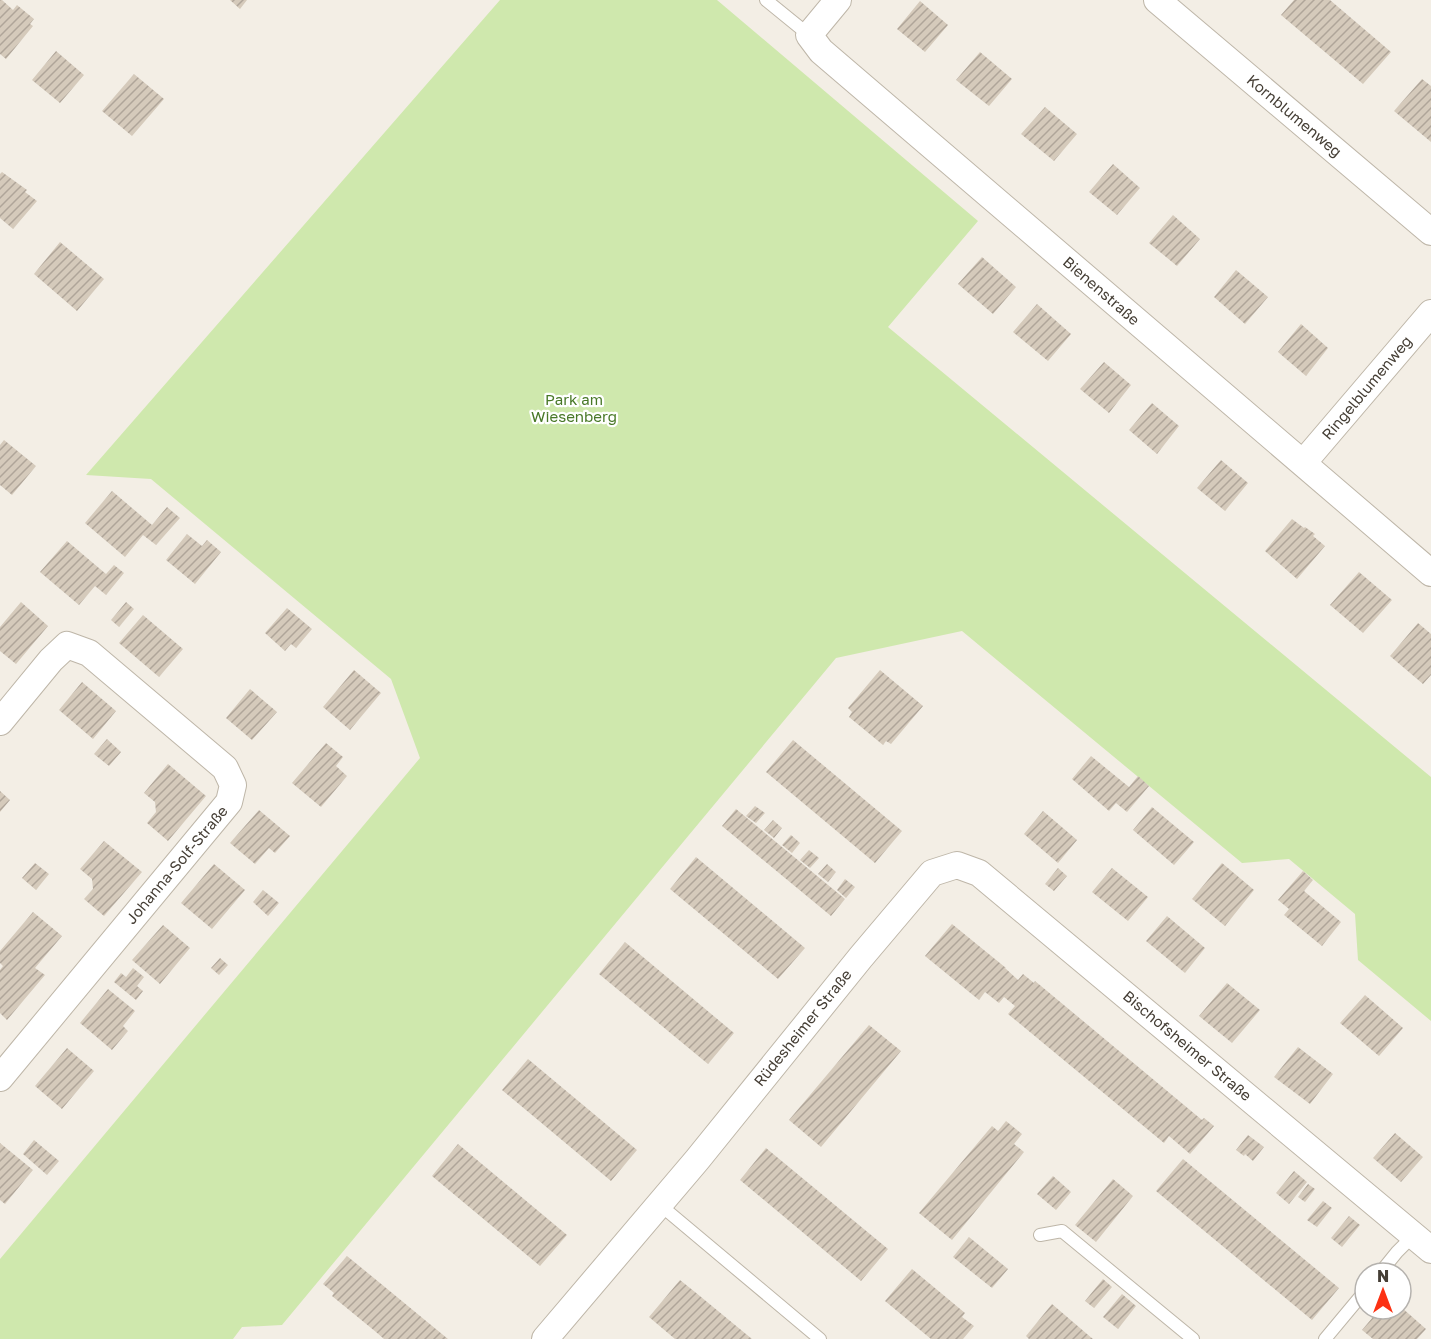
<svg xmlns="http://www.w3.org/2000/svg" width="1431" height="1339" viewBox="0 0 1431 1339" font-family="'Golos Text',sans-serif">
  <style>
    .park { fill: #cfe8ad }
    .building { fill: url(#building-hatch) }
    .lines { fill: none; stroke-linecap: round; stroke-linejoin: round }
    .lane-casing { stroke: #beb6a8; stroke-width: 14 }
    .street-casing { stroke: #beb6a8; stroke-width: 28 }
    .lane { stroke: #fff; stroke-width: 12 }
    .street { stroke: #fff; stroke-width: 26 }
    .labels { text-anchor: middle; stroke-width: 4.5; stroke-linejoin: round; paint-order: stroke }
    .street-label { font-size: 15px; fill: #453e35; stroke: #fff }
    .park-label { font-size: 15px; fill: #487827; stroke: #fff }
  </style>
  <defs>
    <pattern id="building-hatch" width="6" height="6" patternUnits="userSpaceOnUse" patternTransform="scale(1.5)"><rect width="6" height="6" fill="#d5cabb"/><path d="M-1 1l2-2M0 6l6-6M5 7l2-2" fill="none" stroke="#afa599"/></pattern>
  </defs>
  <rect width="100%" height="100%" fill="#f3eee5"/>
  <path class="park" d="M 500,0 L 717,0 L 978,221 L 888,327 L 1431,777 L 1431,1021 L 1358,960 L 1355,914 L 1289,859 L 1242,863 L 962,631 L 836,658 L 282,1325 L 242,1327 L 233,1339 L 0,1339 L 0,1259 L 420,758 L 391,679 L 151,479 L 86,475 Z"/>
  <path class="building" d="M 0,0 L 2,0 L 13,10 L 17,5 L 34,19 L 30,24 L 33,26 L 6,59 L 0,54 Z
    M 230,0 L 247,0 L 240,9 Z
    M 1294,0 L 1330,0 L 1391,52 L 1363,84 L 1281,15 Z
    M 920,1 L 948,25 L 925,52 L 897,29 Z
    M 56,51 L 84,75 L 60,103 L 32,80 Z
    M 980,52 L 1012,79 L 989,106 L 956,80 Z
    M 134,74 L 164,99 L 132,136 L 102,111 Z
    M 1422,79 L 1431,86 L 1431,142 L 1394,111 Z
    M 1045,107 L 1077,134 L 1054,161 L 1021,134 Z
    M 1113,164 L 1140,188 L 1117,215 L 1089,192 Z
    M 2,172 L 27,190 L 25,192 L 37,201 L 13,229 L 0,218 L 0,174 Z
    M 1173,215 L 1200,239 L 1177,266 L 1149,243 Z
    M 60,242 L 104,279 L 77,311 L 34,274 Z
    M 982,257 L 1016,287 L 993,314 L 958,284 Z
    M 1236,270 L 1268,297 L 1245,324 L 1214,297 Z
    M 1037,304 L 1071,334 L 1048,361 L 1013,332 Z
    M 1301,324 L 1328,348 L 1306,376 L 1278,352 Z
    M 1104,362 L 1131,385 L 1109,413 L 1080,389 Z
    M 1152,403 L 1179,426 L 1157,454 L 1129,430 Z
    M 4,440 L 36,466 L 12,495 L 0,485 L 0,445 Z
    M 1221,460 L 1248,483 L 1225,511 L 1197,488 Z
    M 112,491 L 152,525 L 167,507 L 180,518 L 156,545 L 143,535 L 125,557 L 85,523 Z
    M 1292,519 L 1304,528 L 1305,527 L 1315,534 L 1313,536 L 1325,546 L 1297,579 L 1265,551 Z
    M 187,534 L 202,546 L 207,540 L 221,552 L 195,584 L 166,560 Z
    M 67,541 L 106,574 L 114,565 L 124,573 L 106,595 L 95,586 L 79,605 L 40,572 Z
    M 1359,572 L 1392,600 L 1363,633 L 1330,605 Z
    M 21,602 L 48,626 L 16,664 L 0,651 L 0,627 Z
    M 126,602 L 134,609 L 119,627 L 111,620 Z
    M 287,608 L 312,629 L 296,648 L 291,644 L 285,651 L 265,633 Z
    M 143,615 L 183,649 L 159,677 L 119,643 Z
    M 1418,623 L 1431,634 L 1431,675 L 1423,684 L 1390,656 Z
    M 354,670 L 381,693 L 350,730 L 323,707 Z
    M 880,670 L 923,706 L 891,744 L 886,741 L 883,745 L 849,717 L 852,712 L 848,708 Z
    M 82,682 L 116,711 L 93,739 L 59,710 Z
    M 250,689 L 277,712 L 252,740 L 226,718 Z
    M 107,739 L 121,752 L 109,766 L 94,754 Z
    M 793,740 L 902,831 L 875,863 L 766,772 Z
    M 326,743 L 343,757 L 336,766 L 347,776 L 321,807 L 292,783 Z
    M 1091,756 L 1129,787 L 1138,776 L 1149,786 L 1127,812 L 1116,803 L 1109,811 L 1072,779 Z
    M 168,764 L 206,796 L 168,841 L 147,823 L 156,812 L 155,802 L 144,793 Z
    M 0,791 L 10,800 L 0,812 Z
    M 755,806 L 765,813 L 756,823 L 746,816 Z
    M 1152,807 L 1194,842 L 1174,865 L 1133,830 Z
    M 736,809 L 845,899 L 831,916 L 722,826 Z
    M 259,810 L 290,836 L 275,853 L 269,848 L 255,864 L 230,843 Z
    M 1043,811 L 1077,840 L 1058,863 L 1024,834 Z
    M 773,820 L 782,828 L 774,838 L 764,830 Z
    M 791,835 L 800,843 L 792,853 L 782,845 Z
    M 104,841 L 142,872 L 104,916 L 84,899 L 93,889 L 92,879 L 80,869 Z
    M 809,850 L 819,858 L 810,868 L 800,860 Z
    M 696,857 L 805,948 L 778,979 L 670,889 Z
    M 35,863 L 49,874 L 36,890 L 22,878 Z
    M 1222,863 L 1254,890 L 1225,926 L 1192,899 Z
    M 214,864 L 245,890 L 212,929 L 181,903 Z
    M 827,864 L 836,872 L 828,882 L 818,874 Z
    M 1058,868 L 1067,876 L 1054,891 L 1045,884 Z
    M 1112,868 L 1148,897 L 1128,921 L 1092,892 Z
    M 1303,871 L 1313,880 L 1304,891 L 1341,922 L 1322,946 L 1284,915 L 1289,909 L 1278,900 Z
    M 845,879 L 855,887 L 846,898 L 837,890 Z
    M 263,890 L 279,903 L 268,916 L 253,902 Z
    M 33,912 L 62,936 L 35,968 L 45,975 L 7,1020 L 0,1013 L 0,970 L 3,966 L 0,963 L 0,951 Z
    M 1167,916 L 1205,948 L 1185,973 L 1146,941 Z
    M 952,924 L 1006,968 L 1005,968 L 1018,980 L 1023,974 L 1034,983 L 1035,981 L 1202,1120 L 1204,1118 L 1214,1126 L 1190,1154 L 1169,1136 L 1164,1143 L 1008,1014 L 1015,1006 L 1004,997 L 999,1003 L 985,992 L 979,1000 L 925,956 Z
    M 163,925 L 190,948 L 160,984 L 132,960 Z
    M 625,942 L 734,1033 L 708,1064 L 599,974 Z
    M 220,958 L 228,965 L 219,975 L 211,968 Z
    M 133,968 L 144,977 L 137,986 L 143,991 L 136,1000 L 114,982 L 121,973 L 126,977 Z
    M 1227,983 L 1260,1010 L 1232,1043 L 1199,1016 Z
    M 108,989 L 135,1011 L 123,1026 L 128,1031 L 112,1050 L 80,1023 Z
    M 1365,995 L 1403,1028 L 1379,1056 L 1340,1023 Z
    M 869,1025 L 901,1051 L 821,1147 L 789,1120 Z
    M 1298,1047 L 1333,1074 L 1310,1104 L 1274,1077 Z
    M 67,1048 L 94,1071 L 62,1109 L 35,1086 Z
    M 528,1059 L 637,1150 L 611,1181 L 502,1090 Z
    M 1006,1121 L 1022,1134 L 1014,1144 L 1024,1152 L 952,1240 L 919,1213 L 992,1126 L 998,1131 Z
    M 1395,1133 L 1423,1157 L 1401,1182 L 1373,1158 Z
    M 1248,1135 L 1264,1147 L 1253,1161 L 1245,1154 L 1244,1156 L 1236,1150 Z
    M 34,1140 L 59,1161 L 47,1175 L 23,1154 Z
    M 0,1143 L 33,1170 L 5,1204 L 0,1200 Z
    M 458,1144 L 567,1235 L 540,1266 L 432,1176 Z
    M 766,1148 L 888,1249 L 861,1281 L 740,1180 Z
    M 1183,1159 L 1339,1288 L 1312,1320 L 1156,1191 Z
    M 1294,1171 L 1307,1182 L 1289,1204 L 1276,1193 Z
    M 1053,1176 L 1071,1192 L 1056,1210 L 1037,1194 Z
    M 1113,1179 L 1133,1196 L 1096,1242 L 1075,1225 Z
    M 1308,1184 L 1315,1189 L 1305,1202 L 1298,1197 Z
    M 1323,1201 L 1332,1208 L 1317,1227 L 1307,1220 Z
    M 1349,1216 L 1360,1225 L 1342,1247 L 1331,1238 Z
    M 969,1237 L 1008,1269 L 992,1288 L 953,1257 Z
    M 347,1256 L 380,1283 L 448,1339 L 384,1339 L 376,1332 L 332,1296 L 334,1293 L 323,1284 Z
    M 912,1269 L 965,1313 L 962,1317 L 974,1326 L 963,1339 L 931,1339 L 885,1301 Z
    M 1103,1279 L 1112,1287 L 1094,1308 L 1085,1301 Z
    M 680,1280 L 695,1292 L 752,1339 L 675,1339 L 649,1317 Z
    M 1122,1294 L 1136,1306 L 1118,1329 L 1103,1317 Z
    M 1052,1304 L 1087,1334 L 1093,1339 L 1029,1339 L 1026,1336 Z
    M 1401,1307 L 1426,1329 L 1417,1339 L 1373,1339 L 1362,1330 L 1373,1317 L 1367,1312 L 1370,1309 L 1401,1309 Z"/>
  <g class="lines">
    <defs>
      <path id="lane" d="M 766,0 L 809,35
        M 659,1204 L 820,1339
        M 1040,1235 L 1062,1231 L 1193,1339
        M 1380,1273 L 1397,1252 L 1413,1236
        M 1325,1339 L 1365,1291"/>
      <path id="street" d="M 838,0 L 809,35 L 821,51 L 1431,573
        M 1157,0 L 1431,232
        M 1303,463 L 1431,313
        M 0,722 L 51,660 L 67,645 L 89,653 L 225,768 L 233,785 L 229,802 L 0,1078
        M 545,1339 L 697,1160 L 861,957 L 932,873 L 957,865 L 979,873 L 1431,1250"/>
    </defs>
    <use href="#lane" class="lane-casing"/>
    <use href="#street" class="street-casing"/>
    <use href="#lane" class="lane"/>
    <use href="#street" class="street"/>
  </g>
  <g class="labels">
    <g class="street-label">
      <text transform="translate(1294 116) rotate(40)" y="5">Kornblumenweg</text>
      <text transform="translate(1101 291) rotate(41)" y="5">Bienenstraße</text>
      <text transform="translate(1367 388) rotate(-50)" y="5">Ringelblumenweg</text>
      <text transform="translate(177 865) rotate(-50)" y="5">Johanna-Solf-Straße</text>
      <text transform="translate(803 1028) rotate(-51)" y="5">Rüdesheimer Straße</text>
      <text transform="translate(1187 1046) rotate(40)" y="5">Bischofsheimer Straße</text>
    </g>
    <g class="park-label">
      <text x="574" y="405">Park am<tspan x="574" dy="17">Wiesenberg</tspan></text>
    </g>
  </g>
  <g transform="translate(1383 1291)"><circle r="28" fill="#ffffff" stroke="#b5b2ae" stroke-width="1.5"/>
  <path d="M0-4.5L10 22L0 15L-10 22Z" fill="#fc3113"/>
  <text y="-9" font-size="16" font-weight="bold" text-anchor="middle" fill="#453e35">N</text>
  </g>
</svg>
